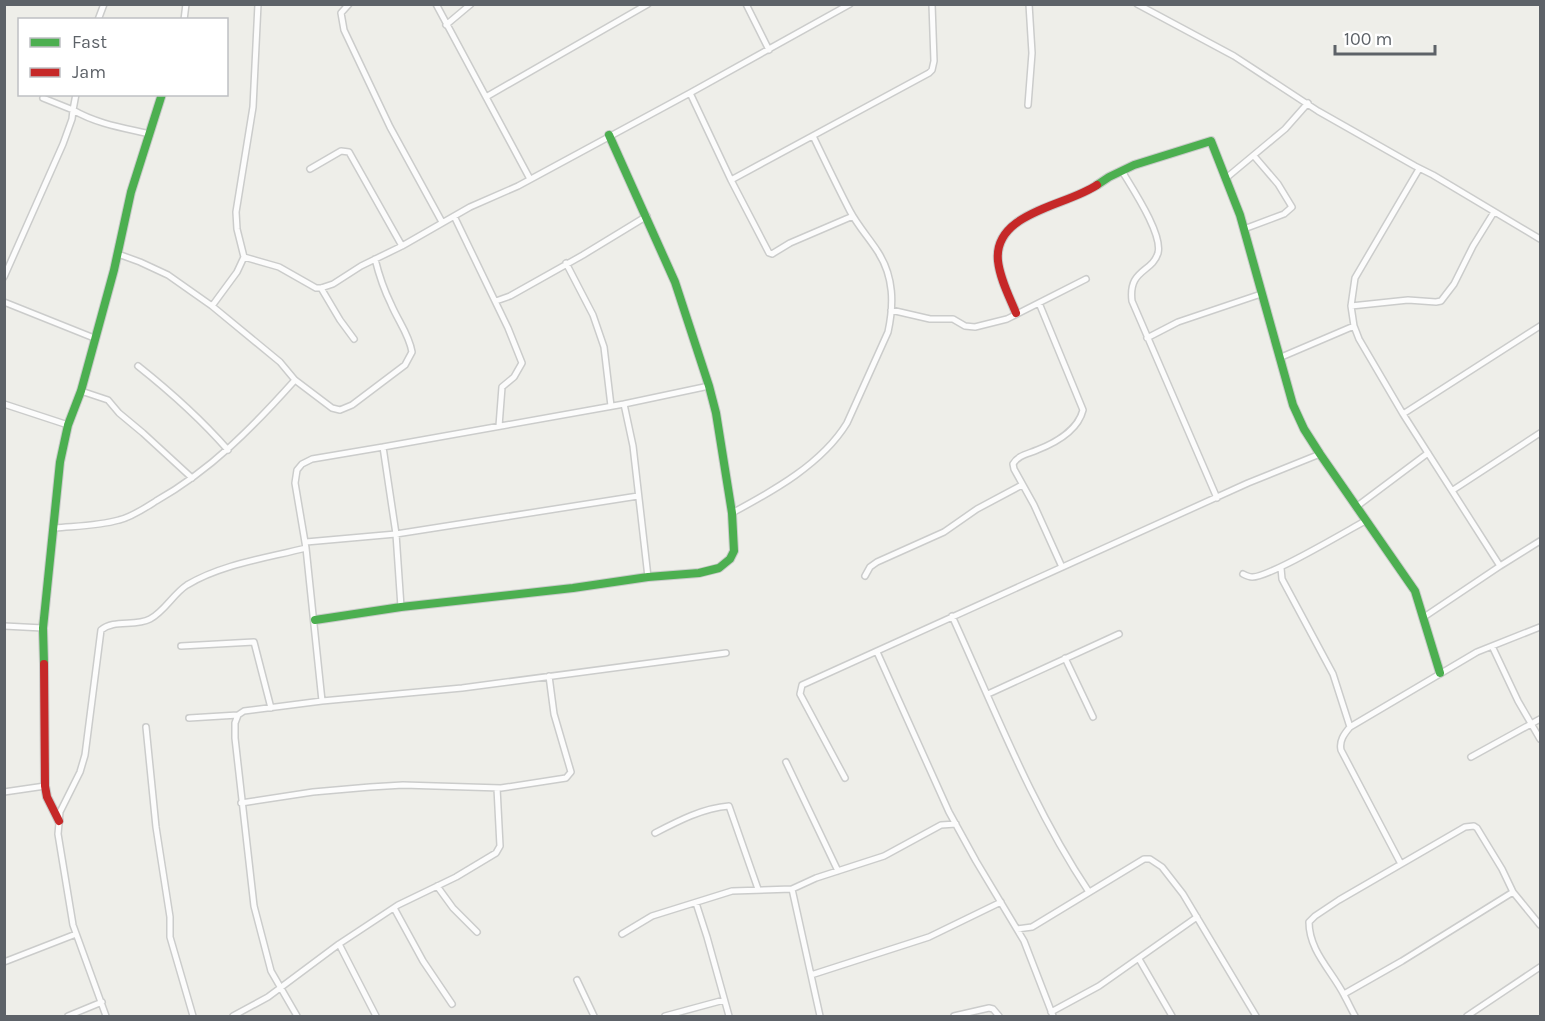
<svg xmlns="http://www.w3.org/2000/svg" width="1545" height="1021" viewBox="0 0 1545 1021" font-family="Karla,sans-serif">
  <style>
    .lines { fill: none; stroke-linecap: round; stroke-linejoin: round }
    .street-casing { stroke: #cbcccb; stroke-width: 8 }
    .fast-casing { stroke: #c9cbca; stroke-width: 10 }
    .jam-casing { stroke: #c9cbca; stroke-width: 10 }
    .street { stroke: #fcfcfc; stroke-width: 5 }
    .fast { stroke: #4caf50; stroke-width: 8 }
    .jam { stroke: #c62828; stroke-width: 8 }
  </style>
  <rect width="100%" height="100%" fill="#eeeee9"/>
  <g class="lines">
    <defs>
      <path id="street" d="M 349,4 L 341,13 L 344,30 L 390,127 L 442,222
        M 436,4 L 530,179
        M 746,4 L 769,50
        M 1137,4 L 1234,56 L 1318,111 L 1415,166 L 1433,175 L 1540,239
        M 98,20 L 104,4
        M 184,20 L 186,4
        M 446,25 L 471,4
        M 690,93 L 731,180 L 769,253 L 772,254 L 790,243 L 853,216
        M 76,94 L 73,110 C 97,124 124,128 150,134
        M 486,97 L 648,4
        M 1028,105 L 1032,53 L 1029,4
        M 310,169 L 341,151 L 349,152 L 402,246
        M 1419,169 L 1355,278 L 1351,306 L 1354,326 L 1359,339 L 1403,414 L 1500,566
        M 1122,171 C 1132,188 1163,234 1158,253 C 1152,273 1128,269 1132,301 L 1217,498
        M 1225,179 L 1285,129 L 1308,103
        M 731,180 L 929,73 L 932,70 L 934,61 L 932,4
        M 454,216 L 508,328 L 522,363 L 514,377 L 502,387 L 499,426
        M 1244,229 L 1284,214 L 1292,207 L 1278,184 L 1254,156
        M 118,254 L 140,262 L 168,275 L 212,306 L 280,362 L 295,380 L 332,408 L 340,410 L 352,405 L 405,365 L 412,352 C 409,334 398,321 391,304 C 384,290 379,275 375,259
        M 244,257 L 279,267 L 316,288 L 321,288 L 333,284 L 361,266 L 402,246 L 470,207 L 518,186 L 690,93 L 850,4
        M 566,263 L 593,315 L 604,347 L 611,406
        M 4,277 L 63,144 L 72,119 L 73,110 L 43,98
        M 321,288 L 340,320 L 354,339
        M 496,301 L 510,296 L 583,255 L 647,216
        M 4,302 L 94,338
        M 1039,303 L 1083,410 C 1078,430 1055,443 1037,450 C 1028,454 1018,455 1013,464 L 1014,469 L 1034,505 L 1062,567
        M 212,306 L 237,272 L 244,257 L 237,229 L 236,212 L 253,107 L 258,4
        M 1351,306 L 1408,300 L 1436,302 L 1441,301 L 1454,284 L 1473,246 L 1494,212
        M 891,310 L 930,319 L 953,319 L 965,326 L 975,327 L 1007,319 L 1086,279
        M 1147,338 L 1178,322 L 1261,294
        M 1279,358 L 1354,326
        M 138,366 C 172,393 199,417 228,450
        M 81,391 L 108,400 L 119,413 L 143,433 L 192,478
        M 4,404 L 68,425
        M 624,404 L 633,446 L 648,577
        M 1403,414 L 1540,326
        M 1453,490 L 1540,433
        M 1356,507 L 1428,453
        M 732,513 C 773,491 822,464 847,423 L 888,332 C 894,304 894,277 878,252 C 869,238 858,226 850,211 C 837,186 825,161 813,136
        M 55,528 C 76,526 98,526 119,520 C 132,517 145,508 156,501 C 211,470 253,427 295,380
        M 306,542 L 396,534 L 638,496
        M 1281,568 L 1282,579 L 1333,674 L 1350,727
        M 1243,574 C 1245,575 1249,577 1252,577 C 1268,578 1345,532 1365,521
        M 865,576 L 870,567 L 877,562 L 944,532 L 977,509 L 1022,485
        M 401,607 L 396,534 L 383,447 L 624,404 L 709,386
        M 952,616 C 995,710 1032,807 1089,892
        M 1424,617 L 1500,566 L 1540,541
        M 4,626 L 43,628
        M 181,646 L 254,642 L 271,708
        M 1492,646 L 1518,701 L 1540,739
        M 877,652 L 949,812 L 976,861 L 1024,941 L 1053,1016
        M 1065,658 L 1093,717
        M 988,694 L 1119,634
        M 322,701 L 306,548 L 295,483 L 297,470 L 302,464 L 312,459 L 383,447
        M 238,715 L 235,723 L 235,738 L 254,906 L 271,971 L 297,1016
        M 189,718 L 238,715 L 244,711 L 322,701 L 462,688 L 726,653
        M 146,727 L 156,827 L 170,917 L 170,937 L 193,1016
        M 1471,757 L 1540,719
        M 786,762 L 838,871
        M 845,778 L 800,694 L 802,685 L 1248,483 L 1320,454
        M 4,792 L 45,786
        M 241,803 L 313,792 L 370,787 L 403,785 L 501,788 L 566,778 L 571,772 L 554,714 L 549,676
        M 655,833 C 678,821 703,808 729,806 L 758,889
        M 1401,864 L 1341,750 C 1339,741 1344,734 1350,727 L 1477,652 L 1540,627
        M 437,886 L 453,908 L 477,932
        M 696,903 L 707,937 L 729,1016
        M 394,908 L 423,961 L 452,1004
        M 1017,929 L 1032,927 L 1144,859 L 1150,859 L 1162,867 L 1183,894 L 1256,1016
        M 622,934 L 652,916 L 732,891 L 792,889
        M 339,944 L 376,1016
        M 1139,959 L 1172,1016
        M 4,962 L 76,934
        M 811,975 L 929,937 L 1001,902
        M 577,980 L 594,1016
        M 1344,994 L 1402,961 L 1513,892
        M 1051,1012 L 1099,986 L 1197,917
        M 68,1016 L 102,1002
        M 106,1016 L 73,925 L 58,834 L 60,812 L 80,772 L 85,755 L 101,630 C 114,619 135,627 150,619 C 165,611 173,594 187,585 C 222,564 267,558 306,548
        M 233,1016 L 268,997 L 339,944 L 398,905 L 456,877 L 496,853 L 500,846 L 497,788
        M 665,1016 L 724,1000
        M 820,1016 L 792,889 L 816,878 L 884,856 L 941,825 L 956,824
        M 954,1016 L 989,1008 L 993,1009 L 999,1016
        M 1355,1016 C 1351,1009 1348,1002 1344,995 C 1332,971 1309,951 1309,922 L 1315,916 L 1339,900 L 1465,827 L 1474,826 L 1477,828 L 1502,869 L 1513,892 L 1540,925
        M 1467,1016 L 1540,967"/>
      <path id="fast" d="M 1097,185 L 1109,177 L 1134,165 L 1211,141 L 1240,215 L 1293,405 L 1304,429 L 1320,454 L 1415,591 L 1440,673
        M 315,620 L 401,607 L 573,588 L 648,577 L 699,573 L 719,568 L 730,559 L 734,551 L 732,513 L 716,413 L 709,386 L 675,282 L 609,135
        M 44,664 L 43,628 L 60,462 L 68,425 L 81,391 L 114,270 L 131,192 L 162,94"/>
      <path id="jam" d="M 1016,313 C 1009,296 1000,279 998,261 C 993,212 1067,206 1097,185
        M 44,664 L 45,786 L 47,797 L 59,821"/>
    </defs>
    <use href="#street" class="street-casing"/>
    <use href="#fast" class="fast-casing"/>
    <use href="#jam" class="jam-casing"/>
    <use href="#street" class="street"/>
    <use href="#fast" class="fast"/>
    <use href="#jam" class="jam"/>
  </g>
  <rect width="1545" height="1021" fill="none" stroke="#5d6268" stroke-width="12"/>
  <rect x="18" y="18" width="210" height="78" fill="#ffffff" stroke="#bec0c3" stroke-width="1.5"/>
  <rect x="30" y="38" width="30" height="9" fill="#4caf50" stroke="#bec0c3" stroke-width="1.5"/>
  <text x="72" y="48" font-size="18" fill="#5d6268">Fast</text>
  <rect x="30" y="68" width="30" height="9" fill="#c62828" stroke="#bec0c3" stroke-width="1.5"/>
  <text x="72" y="78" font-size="18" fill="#5d6268">Jam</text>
  <path d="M1335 45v9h100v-9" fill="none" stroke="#5d6268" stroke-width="3"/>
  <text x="1344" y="45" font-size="18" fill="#5d6268" stroke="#ffffff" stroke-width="4.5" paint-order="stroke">100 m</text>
</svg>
